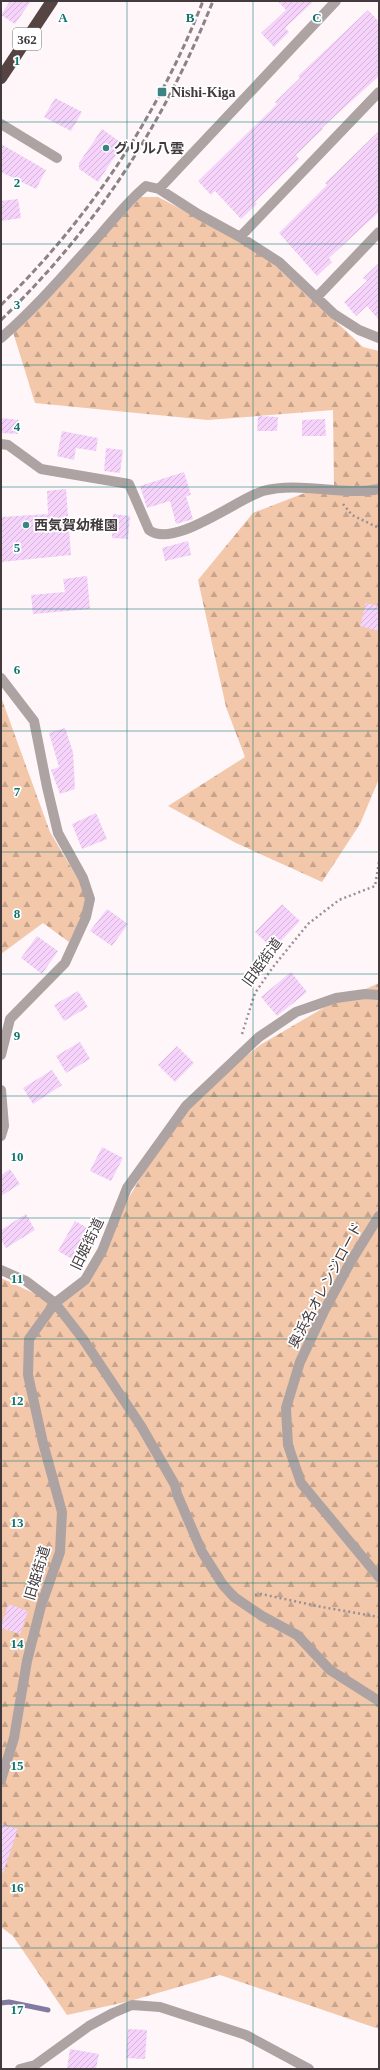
<svg xmlns="http://www.w3.org/2000/svg" width="380" height="2070" viewBox="0 0 380 2070" font-family="'Times New Roman','Noto Sans JP',serif">
  <style>
    .forest { fill: url(#forest-firs) }
    .lines { fill: none; stroke-linecap: round; stroke-linejoin: round }
    .stream { stroke: #827aa0; stroke-width: 5 }
    .building { fill: url(#building-hatch) }
    .path { stroke: #989093; stroke-width: 2.5; stroke-dasharray: 2 3; stroke-linecap: butt }
    .minor { stroke: #aca3a2; stroke-width: 10 }
    .highway { stroke: #564443; stroke-width: 12 }
    .rail { stroke: #8b8386; stroke-width: 3; stroke-dasharray: 6 3; stroke-linecap: butt }
    .grid { fill: none; stroke: #0f766e; stroke-width: 1; stroke-opacity: 0.55 }
    .poi-dot { fill: #3b8486; stroke: #fff; stroke-width: 1.5 }
    .labels { text-anchor: middle; stroke-width: 3.5; stroke-linejoin: round; paint-order: stroke }
    .shield { fill: #fff; stroke: #7b7577; stroke-width: 1 }
    .shield-label { font-size: 13px; font-weight: bold; fill: #423a3d }
    .poi-label { font-size: 14px; font-weight: bold; fill: #423a3d; stroke: #fff; text-anchor: start }
    .street-label { font-size: 14px; fill: #423a3d; stroke: #fff }
    .grid-label { font-size: 13px; text-anchor: middle; font-weight: bold; fill: #0f766e; stroke: #fff; stroke-width: 3.5; stroke-linejoin: round; paint-order: stroke }
  </style>
  <defs>
    <pattern id="forest-firs" width="22" height="20" patternUnits="userSpaceOnUse"><rect width="22" height="20" fill="#f3c7aa"/><path d="M5 1l3.5 6h-7zM16 11l3.5 6h-7z" fill="#c6a38c"/></pattern>
    <pattern id="building-hatch" width="6" height="6" patternUnits="userSpaceOnUse"><rect width="6" height="6" fill="#f5d3fa"/><path d="M-1 1l2-2M0 6l6-6M5 7l2-2" fill="none" stroke="#d3b6d7"/></pattern>
  </defs>
  <rect width="100%" height="100%" fill="#fef6f9"/>
  <path class="forest" d="M 141,197 L 158,197 L 260,250 L 363,347 L 379,351 L 379,779 L 360,824 L 322,882 L 236,843 L 168,806 L 245,757 L 226,707 L 198,580 L 253,513 L 315,489 L 334,488 L 333,410 L 208,420 L 35,403 L 12,329 Z
    M 1,697 L 50,832 L 90,899 L 69,942 L 43,923 L 1,954 Z
    M 379,983 L 379,2029 L 220,1975 L 130,2001 L 67,2015 L 13,1936 L 1,1927 L 1,1278 L 55,1303 L 75,1288 L 172,1125 L 208,1086 L 260,1045 L 325,1007 Z"/>
  <g class="lines">
    <path class="stream" d="M 1,2003 L 9,2002 L 48,2010"/>
  </g>
  <path class="building" d="M 10,1 L 31,1 L 15,24 L 1,15 Z
    M 278,1 L 314,1 L 285,28 L 289,32 L 274,47 L 261,33 L 286,10 Z
    M 368,10 L 379,22 L 379,76 L 322,128 L 323,129 L 296,155 L 299,159 L 255,202 L 257,204 L 241,219 L 215,191 L 211,195 L 198,181 L 277,104 L 275,102 L 300,78 L 298,76 Z
    M 55,98 L 82,112 L 71,131 L 44,117 Z
    M 102,129 L 123,144 L 98,182 L 79,169 L 79,163 Z
    M 379,131 L 379,212 L 329,258 L 332,262 L 317,276 L 279,233 L 327,185 L 325,183 Z
    M 1,144 L 46,170 L 36,189 L 1,172 Z
    M 18,199 L 21,218 L 1,221 L 1,201 Z
    M 379,263 L 379,320 L 367,306 L 356,316 L 344,302 L 367,281 L 363,278 Z
    M 258,416 L 278,417 L 277,431 L 257,431 Z
    M 1,418 L 19,420 L 18,434 L 1,433 Z
    M 325,419 L 326,436 L 302,436 L 302,420 Z
    M 62,431 L 98,438 L 96,451 L 76,448 L 74,460 L 57,456 Z
    M 106,448 L 123,450 L 120,473 L 104,471 Z
    M 184,472 L 191,495 L 186,496 L 193,519 L 176,524 L 170,501 L 147,508 L 140,486 Z
    M 66,489 L 71,555 L 1,562 L 1,517 L 48,514 L 47,491 Z
    M 113,514 L 130,516 L 128,539 L 112,538 Z
    M 188,541 L 191,555 L 165,561 L 162,548 Z
    M 87,576 L 90,609 L 33,614 L 31,595 L 65,592 L 63,579 Z
    M 366,603 L 379,606 L 379,631 L 360,626 Z
    M 65,728 L 73,752 L 75,789 L 60,794 L 51,770 L 59,767 L 49,733 Z
    M 96,813 L 107,839 L 82,849 L 72,824 Z
    M 282,904 L 300,921 L 273,949 L 255,932 Z
    M 107,909 L 128,924 L 112,946 L 90,931 Z
    M 37,936 L 58,951 L 42,974 L 21,958 Z
    M 291,972 L 307,992 L 277,1016 L 261,997 Z
    M 78,991 L 88,1007 L 64,1021 L 54,1005 Z
    M 80,1042 L 90,1059 L 66,1073 L 56,1056 Z
    M 177,1046 L 194,1063 L 175,1082 L 158,1065 Z
    M 52,1070 L 62,1085 L 33,1104 L 23,1088 Z
    M 102,1147 L 123,1158 L 111,1181 L 90,1171 Z
    M 10,1169 L 20,1184 L 1,1196 L 1,1175 Z
    M 26,1214 L 35,1230 L 6,1248 L 1,1240 L 1,1230 Z
    M 75,1221 L 91,1230 L 74,1260 L 58,1251 Z
    M 8,1604 L 28,1611 L 20,1634 L 1,1628 Z
    M 1,1824 L 18,1829 L 3,1873 L 1,1872 Z
    M 128,2029 L 147,2030 L 145,2059 L 126,2058 Z
    M 70,2049 L 99,2054 L 96,2069 L 67,2068 Z"/>
  <g class="lines">
    <path class="path" d="M 343,504 L 352,515 L 379,528
      M 242,1034 L 255,993 L 273,967 L 308,924 L 339,900 L 375,886 L 379,862
      M 255,1595 L 261,1594 L 322,1607 L 379,1617"/>
    <path class="minor" d="M 1,124 L 57,158
      M 159,189 L 336,1
      M 240,237 L 379,92
      M 316,298 L 379,232
      M 1,338 C 37,307 68,270 100,235 C 115,218 128,201 146,186 L 159,189 L 198,214 L 240,237 L 279,262 L 334,314 L 359,330 L 379,338
      M 1,444 L 8,445 L 41,469 L 129,484 L 149,530 C 174,549 237,499 263,491 C 299,481 342,496 379,489
      M 1,678 L 34,721 L 47,787 L 58,833 L 83,878 L 90,899 L 86,917 L 65,963 L 10,1019 L 1,1055
      M 1,1090 L 4,1126 L 1,1136
      M 379,1216 L 351,1261 L 324,1311 L 300,1362 L 286,1408 L 288,1445 L 301,1483 L 379,1577
      M 1,1270 L 26,1281 L 55,1303 L 83,1339 L 141,1426 L 175,1485 L 177,1494 L 202,1552 L 223,1585 L 234,1597 L 262,1616 L 297,1635 L 330,1670 L 379,1701
      M 1,1780 L 14,1738 L 27,1661 L 41,1606 L 60,1552 L 62,1512 L 43,1443 L 28,1375 L 29,1339 L 55,1303 L 85,1280 L 102,1251 L 127,1188 L 186,1106 L 259,1037 L 296,1012 L 336,998 L 365,994 L 379,995
      M 20,2069 L 35,2065 L 89,2026 L 113,2013 L 132,2005 L 160,2007 L 246,2035 L 309,2069"/>
    <path class="highway" d="M 1,78 L 52,1"/>
    <path class="rail" d="M 1,305 C 89,219 158,116 203,1
      M 1,320 C 97,227 163,125 213,1"/>
  </g>
  <path class="grid" d="M 127,1 L 127,2069M 253,1 L 253,2069M 1,122 L 379,122M 1,244 L 379,244M 1,365 L 379,365M 1,487 L 379,487M 1,609 L 379,609M 1,731 L 379,731M 1,852 L 379,852M 1,974 L 379,974M 1,1096 L 379,1096M 1,1218 L 379,1218M 1,1339 L 379,1339M 1,1461 L 379,1461M 1,1583 L 379,1583M 1,1705 L 379,1705M 1,1826 L 379,1826M 1,1948 L 379,1948"/>
  <g class="poi-dot">
    <rect x="157" y="87" width="10" height="10" rx="2"/>
    <circle cx="106" cy="148" r="4"/>
    <circle cx="26" cy="525" r="4"/>
  </g>
  <g class="labels">
    <rect class="shield" x="13" y="28" width="28" height="22" rx="3"/>
    <g class="shield-label">
      <text x="27" y="44">362</text>
    </g>
    <g class="poi-label">
      <text x="171" y="97">Nishi-Kiga</text>
      <text x="114" y="153">グリル八雲</text>
      <text x="34" y="530">西気賀幼稚園</text>
    </g>
    <g class="street-label">
      <text transform="translate(262 962) rotate(-54)" y="5">旧姫街道</text>
      <text transform="translate(87 1244) rotate(-64)" y="5">旧姫街道</text>
      <text transform="translate(325 1285) rotate(-62)" y="5">奥浜名オレンジロード</text>
      <text transform="translate(37 1573) rotate(-73)" y="5">旧姫街道</text>
    </g>
  </g>
  <g class="grid-label">
    <text x="63" y="22">A</text>
    <text x="190" y="22">B</text>
    <text x="317" y="22">C</text>
    <text x="17" y="65">1</text>
    <text x="17" y="187">2</text>
    <text x="17" y="309">3</text>
    <text x="17" y="431">4</text>
    <text x="17" y="552">5</text>
    <text x="17" y="674">6</text>
    <text x="17" y="796">7</text>
    <text x="17" y="918">8</text>
    <text x="17" y="1040">9</text>
    <text x="17" y="1161">10</text>
    <text x="17" y="1283">11</text>
    <text x="17" y="1405">12</text>
    <text x="17" y="1527">13</text>
    <text x="17" y="1648">14</text>
    <text x="17" y="1770">15</text>
    <text x="17" y="1892">16</text>
    <text x="17" y="2014">17</text>
  </g>
  <rect width="380" height="2070" fill="none" stroke="#423a3d" stroke-width="4"/>
</svg>
